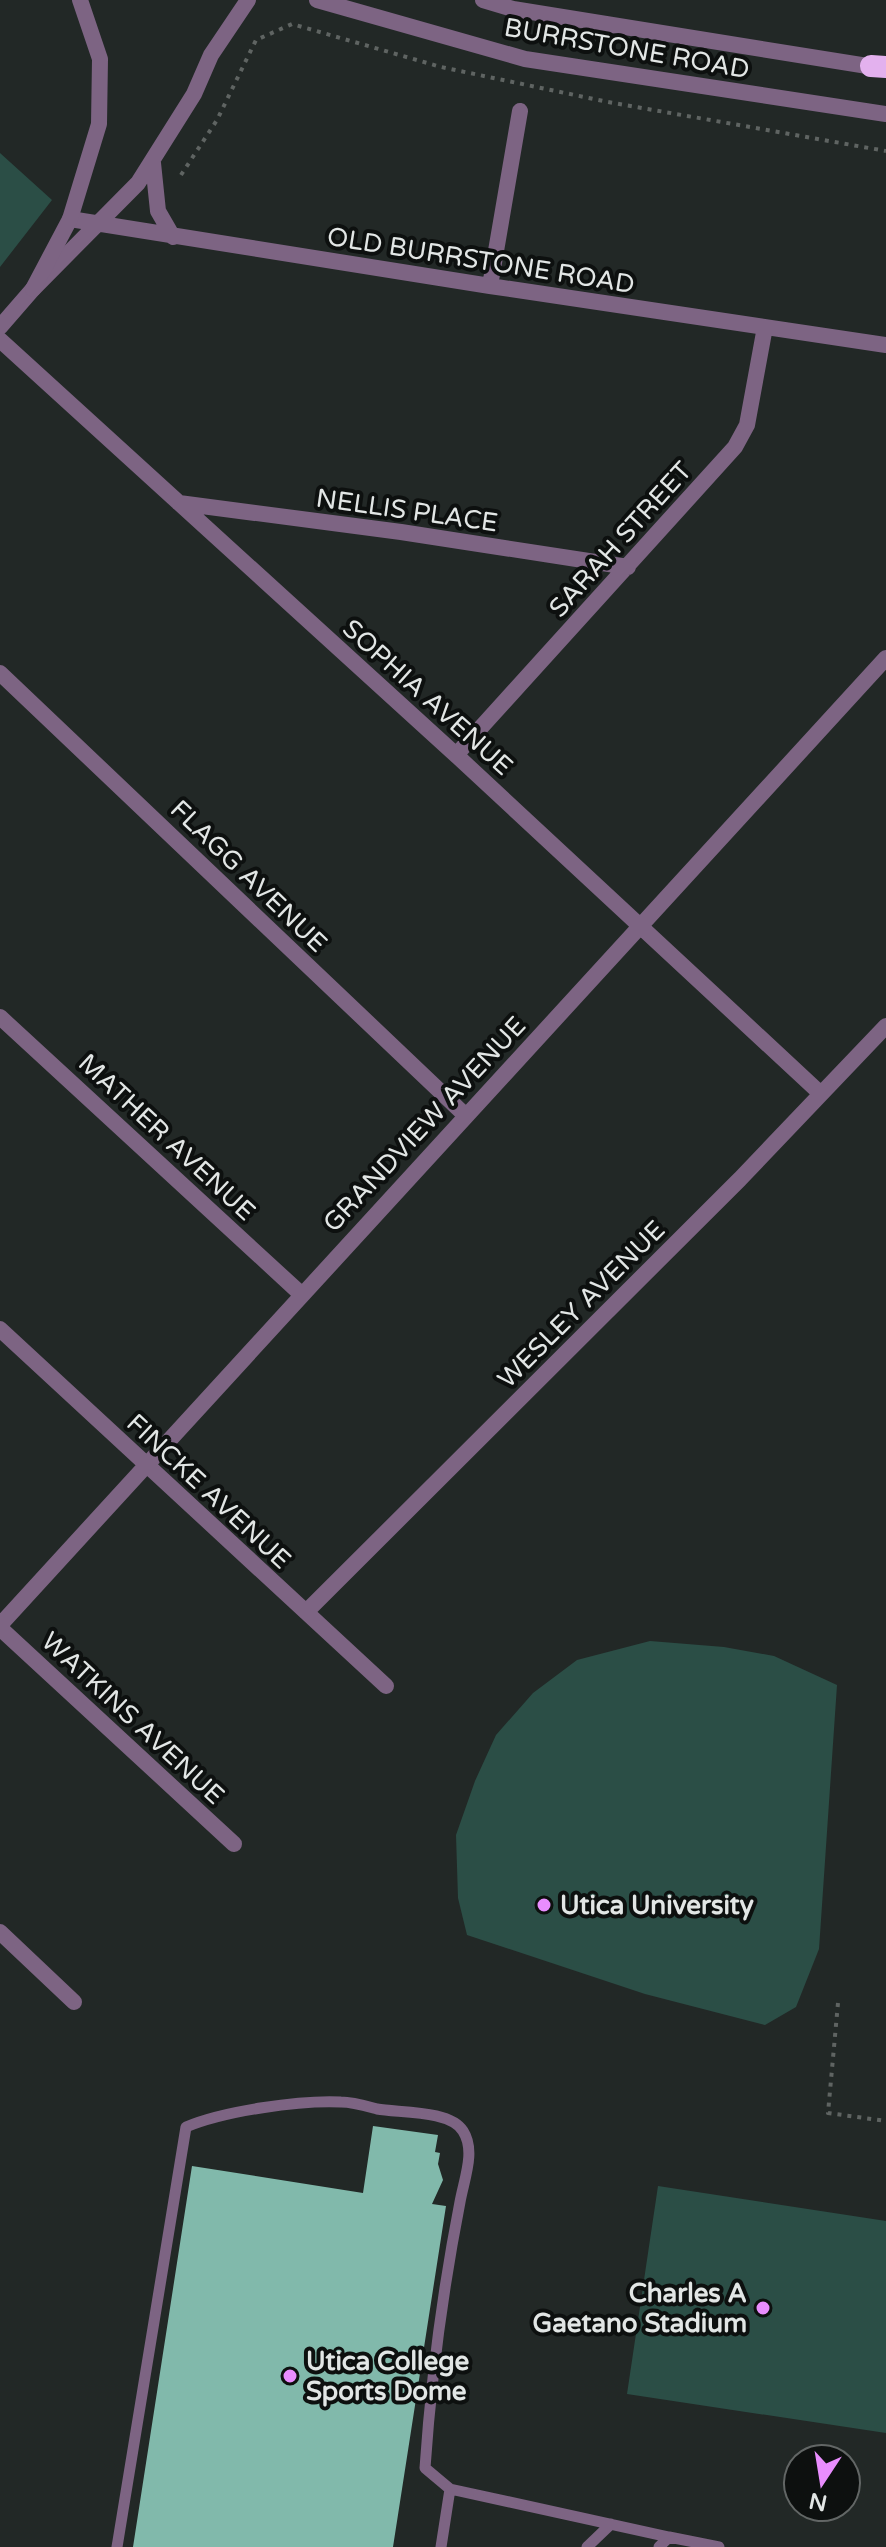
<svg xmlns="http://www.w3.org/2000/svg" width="886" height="2547" viewBox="0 0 886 2547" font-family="'Varela Round',sans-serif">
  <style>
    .green { fill: #2b4e46 }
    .building { fill: #81b9ab }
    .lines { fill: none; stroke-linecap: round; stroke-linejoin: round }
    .path { stroke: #5f6462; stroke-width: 4; stroke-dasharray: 4 6; stroke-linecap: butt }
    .service { stroke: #7d6483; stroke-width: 11 }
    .minor { stroke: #7d6483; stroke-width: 16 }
    .tertiary { stroke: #7d6483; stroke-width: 16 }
    .trunk { stroke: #e3b1ee; stroke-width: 22 }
    .poi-dot { fill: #e98dfe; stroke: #0d100f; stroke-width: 3 }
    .labels { text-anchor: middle; stroke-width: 8; stroke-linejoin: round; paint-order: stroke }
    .street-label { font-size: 26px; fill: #e2e6e5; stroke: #0d100f }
    .poi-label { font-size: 26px; font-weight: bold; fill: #e2e6e5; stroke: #0d100f; text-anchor: start }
  </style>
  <rect width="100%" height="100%" fill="#222826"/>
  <path class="green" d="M 0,153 L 52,200 L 0,267 Z
    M 650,1641 L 724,1647 L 774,1656 L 837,1685 L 819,1949 L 796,2007 L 765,2025 L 645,1994 L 467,1935 L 458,1898 L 456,1835 L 475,1781 L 496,1735 L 533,1693 L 577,1660 Z
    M 658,2186 L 886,2221 L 886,2433 L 627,2394 Z"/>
  <path class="building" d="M 373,2126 L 438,2135 L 435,2152 L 440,2153 L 438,2164 L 443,2180 L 432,2204 L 446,2206 L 393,2547 L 133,2547 L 192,2166 L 363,2193 Z"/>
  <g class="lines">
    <path class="path" d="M 181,175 L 217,120 L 256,40 L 292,24 L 441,67 L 608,102 L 886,151
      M 838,2003 L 828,2113 L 886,2121"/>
    <path class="service" d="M 117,2547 L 186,2127 C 224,2111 300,2100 341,2102 C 353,2102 366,2106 377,2109 C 400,2113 450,2110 463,2131 C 476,2151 464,2179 460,2202 C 443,2289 431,2379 425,2468 L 450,2489
      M 441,2547 L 450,2489 L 669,2537
      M 587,2547 L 611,2524
      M 659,2547 L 669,2537 L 719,2547"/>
    <path class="minor" d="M 153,163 L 158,211 L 173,237
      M 70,219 L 490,286 L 886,345
      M 490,286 L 520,111
      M 0,327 L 33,289 L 138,183 L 194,94 L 211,55 L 248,0
      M 0,340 L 456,755 L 821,1094
      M 179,503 L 401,532 L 628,567
      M 0,673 L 465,1115
      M 456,755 L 735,447 L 747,425 L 765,327
      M 0,1017 L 301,1294
      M 0,1329 L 386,1686
      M 306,1612 L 740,1179 L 886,1026
      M 0,1625 L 886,658
      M 0,1628 L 234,1844
      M 0,1932 L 74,2002"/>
    <path class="tertiary" d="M 317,0 L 525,59 L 886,114
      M 483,0 L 513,9 L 880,68
      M 33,289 L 70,219 L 99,124 L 100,59 L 80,0"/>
    <path class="trunk" d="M 871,66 L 886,67"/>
  </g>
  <g class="poi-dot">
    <circle cx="544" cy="1905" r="8"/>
    <circle cx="763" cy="2308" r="8"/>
    <circle cx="290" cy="2376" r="8"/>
  </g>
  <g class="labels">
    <g class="street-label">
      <text transform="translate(627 48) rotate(10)" y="9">BURRSTONE ROAD</text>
      <text transform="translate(481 260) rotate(9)" y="9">OLD BURRSTONE ROAD</text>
      <text transform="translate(407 510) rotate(8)" y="9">NELLIS PLACE</text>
      <text transform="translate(620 539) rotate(-48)" y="9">SARAH STREET</text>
      <text transform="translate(428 697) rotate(42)" y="9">SOPHIA AVENUE</text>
      <text transform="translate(249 876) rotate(44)" y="9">FLAGG AVENUE</text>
      <text transform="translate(424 1124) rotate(-47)" y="9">GRANDVIEW AVENUE</text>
      <text transform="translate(167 1137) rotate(43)" y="9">MATHER AVENUE</text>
      <text transform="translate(581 1304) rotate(-45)" y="9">WESLEY AVENUE</text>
      <text transform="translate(209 1491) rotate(43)" y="9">FINCKE AVENUE</text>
      <text transform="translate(133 1718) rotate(43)" y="9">WATKINS AVENUE</text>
    </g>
    <g class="poi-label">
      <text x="560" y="1914">Utica University</text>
      <text x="747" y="2302" text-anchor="end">Charles A<tspan x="747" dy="30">Gaetano Stadium</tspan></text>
      <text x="306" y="2370">Utica College<tspan x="306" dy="30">Sports Dome</tspan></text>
    </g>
  </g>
  <g transform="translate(822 2483) rotate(192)"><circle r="38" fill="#0d100f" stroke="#626665" stroke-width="2"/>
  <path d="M0-6L14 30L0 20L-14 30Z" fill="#e98dfe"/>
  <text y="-12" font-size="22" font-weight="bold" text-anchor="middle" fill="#e2e6e5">N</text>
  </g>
</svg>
